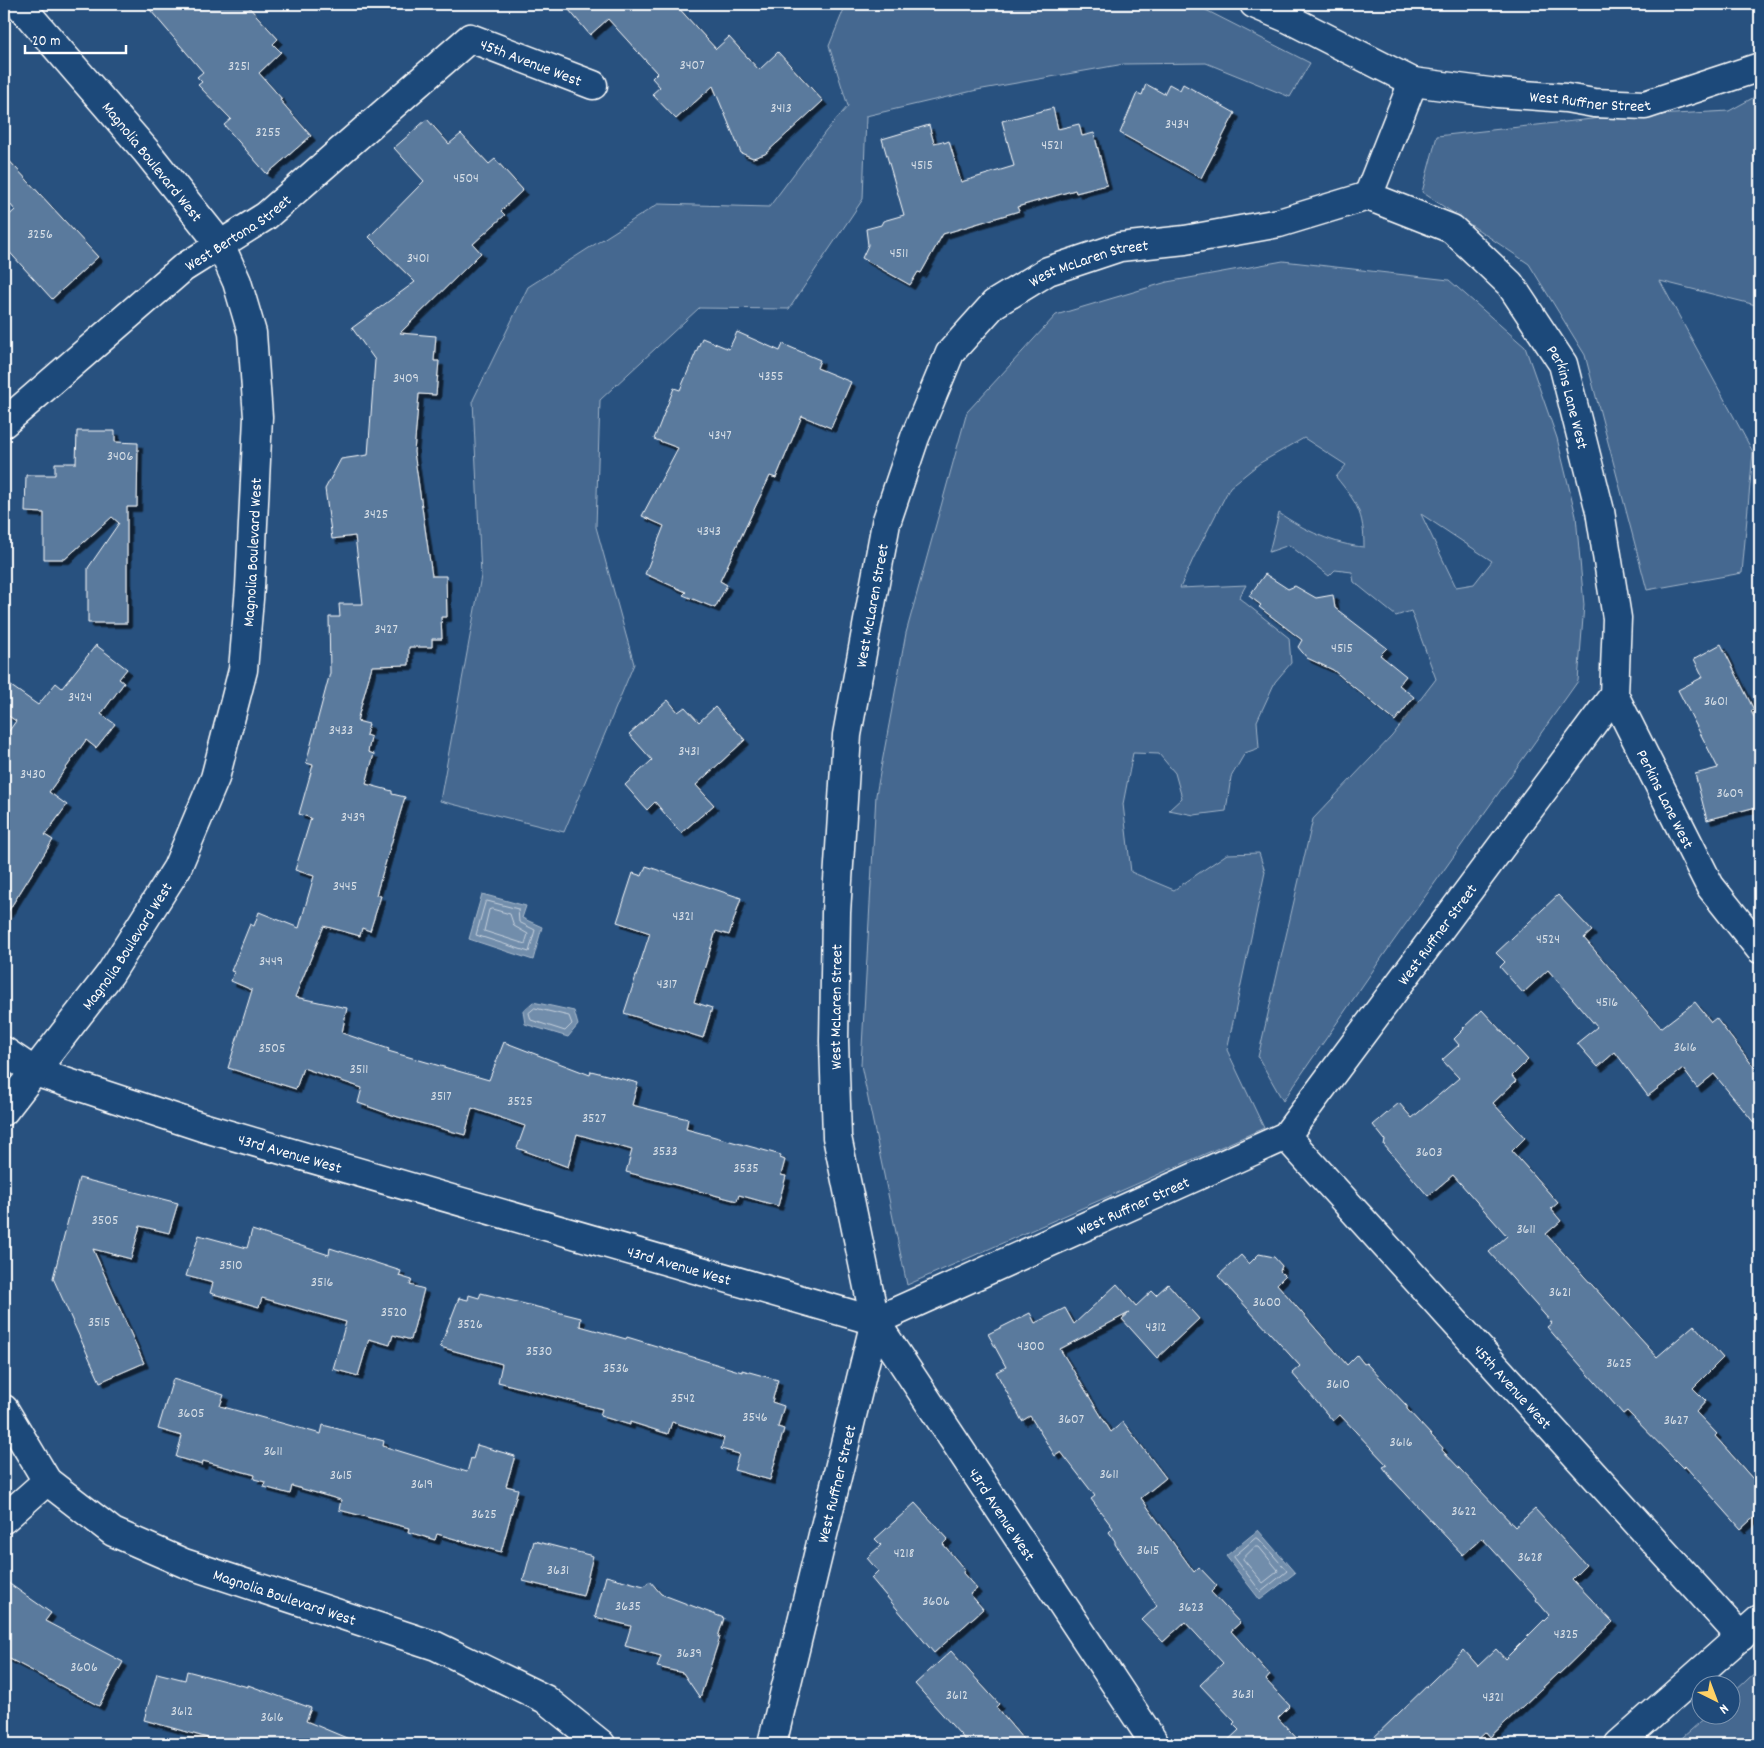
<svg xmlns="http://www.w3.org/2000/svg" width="1764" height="1748" viewBox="0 0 1764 1748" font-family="Dekko,sans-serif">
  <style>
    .green { fill: #446890; stroke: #a2b4c8; fill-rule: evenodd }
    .water { fill: #718dab; stroke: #aabbcd }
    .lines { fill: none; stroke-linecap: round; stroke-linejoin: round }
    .shore { stroke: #c6d1dd; stroke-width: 1 }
    .building { fill: #5a7a9d; stroke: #fff; filter: url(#shadow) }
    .street-casing { stroke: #fff; stroke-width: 31 }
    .secondary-casing { stroke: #fff; stroke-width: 31 }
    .street { stroke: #1f4a7a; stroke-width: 28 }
    .secondary { stroke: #1f4a7a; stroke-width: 28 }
    .labels { text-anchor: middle; stroke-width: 5; stroke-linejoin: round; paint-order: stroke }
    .number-label { font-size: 14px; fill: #d6dee6 }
    .street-label { font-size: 16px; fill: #fff; stroke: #1f4a7a }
  </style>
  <defs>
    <filter id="shadow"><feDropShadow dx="4.5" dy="4.5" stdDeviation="0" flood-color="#0009"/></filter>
  </defs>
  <rect width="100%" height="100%" fill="#28517f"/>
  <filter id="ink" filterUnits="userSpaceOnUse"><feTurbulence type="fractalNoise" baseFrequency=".02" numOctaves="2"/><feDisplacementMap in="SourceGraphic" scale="10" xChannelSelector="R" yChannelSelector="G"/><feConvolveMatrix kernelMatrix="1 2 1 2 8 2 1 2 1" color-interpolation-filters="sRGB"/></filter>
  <g filter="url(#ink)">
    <path class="green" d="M 846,4 L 1194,4 L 1310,63 L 1290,97 L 1206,63 L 1124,64 L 977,90 L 866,116 L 863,199 L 789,309 L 699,308 L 600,400 L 596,527 L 634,664 L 564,832 L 440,801 L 481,576 L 473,400 L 528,287 L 658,204 L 769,207 L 826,131 L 848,106 L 829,46 Z
      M 1760,94 L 1760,306 L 1660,281 L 1753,452 L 1742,573 L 1647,590 L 1585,355 L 1529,264 L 1422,192 L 1437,136 L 1601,118 L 1729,111 Z
      M 1283,261 L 1449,280 L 1525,347 L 1557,438 L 1576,516 L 1584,605 L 1578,681 L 1383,956 L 1283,1101 L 1258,1057 L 1313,819 L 1392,736 L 1436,679 L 1411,611 L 1396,616 L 1354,582 L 1352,572 L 1335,570 L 1329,576 L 1289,545 L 1269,552 L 1279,513 C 1304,530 1335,545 1364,547 C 1364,513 1357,503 1336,477 L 1346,465 L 1304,438 L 1260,463 L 1230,487 L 1194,557 L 1180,588 L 1246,585 L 1239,598 L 1289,638 L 1291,663 L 1275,682 L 1257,721 L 1259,748 L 1245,753 L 1231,777 L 1226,811 L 1194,815 L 1169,810 L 1182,798 L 1175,773 L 1159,754 L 1133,753 L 1123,804 L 1131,872 L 1174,890 L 1227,854 L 1259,853 L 1265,872 L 1227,1050 L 1264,1128 L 907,1285 L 861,1065 L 876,795 L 906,633 L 967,412 L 1056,315 L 1167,282 ZM 1421,514 L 1492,561 L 1474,584 L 1456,587 Z
      M 1760,1668 L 1760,1744 L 1675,1744 L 1707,1716 L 1732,1716 L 1732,1694 Z"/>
    <path class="water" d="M 482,894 L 526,906 L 522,918 L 542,927 L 533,960 L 469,939 Z
      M 533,1002 L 574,1011 L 578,1025 L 568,1037 L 525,1024 L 523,1011 Z
      M 1258,1530 L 1295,1573 L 1260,1600 L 1226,1556 Z"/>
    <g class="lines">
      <path class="shore" d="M 487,901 L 518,909 L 519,922 L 535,930 L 529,952 L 476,935 L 485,903 Z
        M 492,909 L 510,914 L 514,926 L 528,934 L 525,944 L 484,931 L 489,910 Z
        M 535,1008 L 569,1016 L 572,1024 L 565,1031 L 531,1020 L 529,1013 Z
        M 1256,1538 L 1259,1539 L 1287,1571 L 1261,1592 L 1234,1557 Z
        M 1255,1547 L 1259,1547 L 1278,1570 L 1277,1572 L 1263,1583 L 1243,1559 Z"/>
    </g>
    <path class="building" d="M 145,4 L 246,4 L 278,39 L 273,44 L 281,52 L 259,73 L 282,99 L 280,100 L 311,136 L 267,174 L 224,125 L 231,119 L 198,85 L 202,82 L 197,77 L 203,72 Z
      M 564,4 L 675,4 L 716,49 L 729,37 L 759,70 L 778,52 L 823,101 L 765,154 L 753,158 L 741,153 L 713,86 L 676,119 L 652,94 L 660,87 L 652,78 L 657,73 L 608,19 L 590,35 Z
      M 1146,84 L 1164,94 L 1169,84 L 1180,90 L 1183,84 L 1235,113 L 1201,178 L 1120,133 L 1137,93 L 1142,95 Z
      M 1053,108 L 1058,129 L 1079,124 L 1082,136 L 1094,133 L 1107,185 L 1076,193 L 1075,190 L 1017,207 L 1019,211 L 943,234 L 921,273 L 918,272 L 910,285 L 862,258 L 868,245 L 866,229 L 881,225 L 883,221 L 904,215 L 882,139 L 929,125 L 934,143 L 943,141 L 944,143 L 949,141 L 961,182 L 1014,166 L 1002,121 Z
      M 427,119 L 449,144 L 461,134 L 489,164 L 495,159 L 523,190 L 501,211 L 505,215 L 473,244 L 481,253 L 400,333 L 436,336 L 434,361 L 439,361 L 436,395 L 419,394 L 414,452 L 432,576 L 446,576 L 447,617 L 441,617 L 442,639 L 432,639 L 432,647 L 409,647 L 409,665 L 372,666 L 357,721 L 369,724 L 366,735 L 371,737 L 368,752 L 374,754 L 366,784 L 392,791 L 392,794 L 405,797 L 376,895 L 381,896 L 370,931 L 362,928 L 360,936 L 324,926 L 295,997 L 347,1008 L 342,1033 L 389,1049 L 388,1051 L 489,1080 L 504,1042 L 590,1075 L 591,1071 L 638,1083 L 632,1105 L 688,1119 L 686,1129 L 781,1155 L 780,1158 L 785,1160 L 781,1175 L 786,1176 L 778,1206 L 739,1195 L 737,1201 L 626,1172 L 632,1150 L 577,1134 L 568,1167 L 517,1148 L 525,1126 L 472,1108 L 465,1135 L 398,1117 L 358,1103 L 362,1088 L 303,1068 L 296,1089 L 228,1068 L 252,990 L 231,981 L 234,972 L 231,971 L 250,924 L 254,926 L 259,912 L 299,928 L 314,876 L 295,870 L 311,818 L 299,814 L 313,765 L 306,763 L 330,673 L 329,617 L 340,617 L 339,604 L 363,604 L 355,536 L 332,539 L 325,489 L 341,459 L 368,455 L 375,360 L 352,328 L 415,282 L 369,237 L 424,181 L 394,148 Z
      M 4,155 L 98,257 L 52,299 L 4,246 L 4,220 L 15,210 L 4,197 Z
      M 737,332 L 780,351 L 783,344 L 820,360 L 817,368 L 851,382 L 831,428 L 802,416 L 776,478 L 770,476 L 720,581 L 727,585 L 715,608 L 683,595 L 686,592 L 645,574 L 664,526 L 642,516 L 678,448 L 654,439 L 674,388 L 680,390 L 702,338 L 729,349 Z
      M 77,431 L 115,431 L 115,442 L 138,443 L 137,507 L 127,507 L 127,623 L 88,623 L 88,568 L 119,523 L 112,517 L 65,559 L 44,559 L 44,513 L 25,512 L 26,475 L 55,475 L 55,463 L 76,463 Z
      M 1265,574 L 1288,589 L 1295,586 L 1316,598 L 1333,595 L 1335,608 L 1387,648 L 1380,655 L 1406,676 L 1399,685 L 1414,697 L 1395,721 L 1333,670 L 1307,658 L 1298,647 L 1302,640 L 1259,607 L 1261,605 L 1249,596 Z
      M 1721,644 L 1754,710 L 1751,711 L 1760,728 L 1760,806 L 1707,820 L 1695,774 L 1718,768 L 1678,690 L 1703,677 L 1694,659 Z
      M 96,645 L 127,669 L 119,679 L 124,683 L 101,714 L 115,724 L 96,748 L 86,740 L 49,792 L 67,805 L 45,835 L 53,840 L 4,918 L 4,738 L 16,721 L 4,713 L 4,681 L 38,705 L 56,683 L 62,688 Z
      M 668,700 L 678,712 L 685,707 L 699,722 L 715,707 L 745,740 L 696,785 L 714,805 L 681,833 L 655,802 L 647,810 L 625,785 L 652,760 L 629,734 Z
      M 646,866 L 741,898 L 729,935 L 716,931 L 694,1002 L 712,1008 L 703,1038 L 624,1013 L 650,933 L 617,922 L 633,873 L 642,876 Z
      M 1558,895 L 1592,931 L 1584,938 L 1661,1028 L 1695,1002 L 1711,1022 L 1716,1018 L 1760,1075 L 1760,1130 L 1714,1074 L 1697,1088 L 1683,1069 L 1648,1096 L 1615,1052 L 1598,1067 L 1577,1043 L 1597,1027 L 1548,970 L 1523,993 L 1500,967 L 1505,962 L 1496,953 Z
      M 1482,1010 L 1528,1060 L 1512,1076 L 1516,1081 L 1493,1103 L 1525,1138 L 1512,1151 L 1558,1203 L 1551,1209 L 1561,1221 L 1546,1234 L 1657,1357 L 1694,1325 L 1723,1358 L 1693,1388 L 1706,1401 L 1696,1412 L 1717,1434 L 1715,1436 L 1760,1487 L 1760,1512 L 1741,1529 L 1685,1466 L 1683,1468 L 1627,1411 L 1623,1414 L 1547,1327 L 1552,1323 L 1489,1252 L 1507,1236 L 1453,1175 L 1428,1196 L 1384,1145 L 1385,1140 L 1373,1125 L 1399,1103 L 1412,1118 L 1459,1078 L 1442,1060 L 1459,1045 L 1454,1039 L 1464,1029 L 1463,1028 Z
      M 79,1178 L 178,1203 L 169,1233 L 140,1226 L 131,1259 L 93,1249 L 144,1363 L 100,1382 L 53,1278 Z
      M 252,1230 L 329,1255 L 330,1248 L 401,1271 L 399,1276 L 412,1280 L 410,1285 L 424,1289 L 411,1340 L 393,1335 L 390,1345 L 369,1339 L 358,1376 L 333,1369 L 346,1322 L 262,1298 L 259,1307 L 210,1293 L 213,1283 L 186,1276 L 199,1235 L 247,1248 Z
      M 1259,1254 L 1274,1257 L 1282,1266 L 1280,1271 L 1285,1276 L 1277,1284 L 1347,1365 L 1357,1355 L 1364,1364 L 1366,1363 L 1407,1406 L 1407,1409 L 1443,1448 L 1442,1450 L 1515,1527 L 1535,1509 L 1586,1565 L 1572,1579 L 1613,1622 L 1559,1674 L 1558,1673 L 1490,1737 L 1486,1732 L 1473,1744 L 1367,1744 L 1464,1650 L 1478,1666 L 1496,1649 L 1505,1659 L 1549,1615 L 1536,1600 L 1537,1598 L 1482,1538 L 1463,1555 L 1392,1479 L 1383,1467 L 1387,1465 L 1340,1415 L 1333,1421 L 1292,1373 L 1300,1366 L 1218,1276 L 1241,1255 L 1249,1264 Z
      M 1117,1284 L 1136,1306 L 1152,1291 L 1156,1295 L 1168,1284 L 1199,1319 L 1157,1358 L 1122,1319 L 1129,1313 L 1060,1349 L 1111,1432 L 1123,1422 L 1166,1478 L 1141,1498 L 1194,1572 L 1199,1567 L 1217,1586 L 1211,1592 L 1240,1623 L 1231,1631 L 1270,1675 L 1266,1680 L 1290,1706 L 1278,1718 L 1302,1744 L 1224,1744 L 1239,1730 L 1233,1724 L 1235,1722 L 1200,1685 L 1223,1663 L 1185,1622 L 1163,1642 L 1142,1620 L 1157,1606 L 1115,1544 L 1115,1541 L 1109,1532 L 1113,1528 L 1091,1499 L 1095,1496 L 1061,1452 L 1055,1456 L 1030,1416 L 1022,1421 L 996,1372 L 1006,1367 L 988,1334 L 1030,1313 L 1035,1323 L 1065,1308 L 1074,1324 Z
      M 481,1293 L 581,1318 L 580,1326 L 626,1339 L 627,1337 L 742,1372 L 742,1370 L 778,1380 L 772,1402 L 784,1406 L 778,1427 L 784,1429 L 770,1480 L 734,1470 L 739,1454 L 721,1449 L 724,1438 L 672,1422 L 668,1434 L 630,1422 L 630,1425 L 600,1416 L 602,1409 L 498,1382 L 502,1364 L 440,1347 L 459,1298 L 468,1300 L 469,1295 L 479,1298 Z
      M 173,1379 L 224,1395 L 220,1406 L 321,1434 L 323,1425 L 384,1441 L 383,1446 L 467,1472 L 471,1458 L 473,1459 L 477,1445 L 515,1456 L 506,1486 L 518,1489 L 501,1552 L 437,1534 L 435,1540 L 408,1532 L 409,1528 L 339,1510 L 341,1500 L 292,1486 L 290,1494 L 264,1487 L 265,1482 L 254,1479 L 255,1475 L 203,1461 L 202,1465 L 176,1457 L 182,1436 L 158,1429 Z
      M 915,1503 L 948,1539 L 943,1544 L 964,1569 L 963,1573 L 977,1589 L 970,1594 L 983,1609 L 934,1653 L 871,1578 L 878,1571 L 867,1558 L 881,1545 L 875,1539 Z
      M 534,1541 L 593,1556 L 583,1596 L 523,1581 Z
      M 606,1576 L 644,1586 L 650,1581 L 661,1594 L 724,1618 L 718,1637 L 720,1637 L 700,1698 L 683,1673 L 657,1667 L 661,1656 L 625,1646 L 631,1626 L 595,1617 Z
      M 4,1580 L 51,1613 L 45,1621 L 123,1662 L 99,1706 L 4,1656 Z
      M 951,1651 L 999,1704 L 996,1707 L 1027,1744 L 969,1744 L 915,1684 Z
      M 187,1671 L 248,1687 L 248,1685 L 311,1708 L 306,1721 L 361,1744 L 229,1744 L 144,1720 L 157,1673 L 185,1680 Z"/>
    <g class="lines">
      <defs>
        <g id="street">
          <path d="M 1254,4 L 1287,18 L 1413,82 L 1368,196"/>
          <path id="s1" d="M 1413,82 L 1497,93 L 1566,98 L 1594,103 L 1645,105 L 1760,67"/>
          <path id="s2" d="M 1368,196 L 1452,229 L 1510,284 L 1563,364 L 1600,511 L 1617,618 L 1614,695 L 1710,886 L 1760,949"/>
          <path id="s3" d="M 4,423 L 183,268 L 266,216 L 470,38 L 593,85"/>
          <path id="s4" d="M 4,1051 L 35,1072 L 202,1127 L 875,1321 L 1155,1744"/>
          <path id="s5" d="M 1286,1136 L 1741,1637"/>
          <path id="s6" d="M 875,1321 L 837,1137 L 834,1041 L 836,913 L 847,735 L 886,523 L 915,437 L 950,353 L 994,304 L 1048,271 L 1120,247 L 1185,240 L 1279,223 L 1368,196"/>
          <path d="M 4,1519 L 47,1481"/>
          <path id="s7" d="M 772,1744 L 875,1321 L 1286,1136 L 1614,695"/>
          <path d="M 1619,1744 L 1760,1619"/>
        </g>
        <g id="secondary">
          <path id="s8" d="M 4,1111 L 110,974 L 177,868 L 215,778 L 243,670 L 250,587 L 258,417 L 252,333 L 237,282 L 220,244 L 146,151 L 19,4"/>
          <path id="s9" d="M 4,1409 L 47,1481 L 113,1532 L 184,1563 L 436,1646 L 545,1699 L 601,1744"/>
        </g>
      </defs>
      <use href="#street" class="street-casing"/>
      <use href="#secondary" class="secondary-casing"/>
      <use href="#street" class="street"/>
      <use href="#secondary" class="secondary"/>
    </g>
  </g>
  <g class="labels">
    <g class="number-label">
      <text x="692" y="69">3407</text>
      <text x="239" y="70">3251</text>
      <text x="781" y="112">3413</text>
      <text x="1177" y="128">3434</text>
      <text x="268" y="136">3255</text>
      <text x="1052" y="149">4521</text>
      <text x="922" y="169">4515</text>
      <text x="466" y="182">4504</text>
      <text x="40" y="238">3256</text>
      <text x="899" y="257">4511</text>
      <text x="418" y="262">3401</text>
      <text x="771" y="380">4355</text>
      <text x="406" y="382">3409</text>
      <text x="720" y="439">4347</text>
      <text x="120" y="460">3406</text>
      <text x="376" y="518">3425</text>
      <text x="709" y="535">4343</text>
      <text x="386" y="633">3427</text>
      <text x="1342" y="652">4515</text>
      <text x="80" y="701">3424</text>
      <text x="1716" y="705">3601</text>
      <text x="341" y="734">3433</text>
      <text x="689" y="755">3431</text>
      <text x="33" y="778">3430</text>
      <text x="1730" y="797">3609</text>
      <text x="353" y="821">3439</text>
      <text x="345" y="890">3445</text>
      <text x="683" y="920">4321</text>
      <text x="1548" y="943">4524</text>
      <text x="271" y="965">3449</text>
      <text x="667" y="988">4317</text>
      <text x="1607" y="1006">4516</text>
      <text x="1685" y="1051">3616</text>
      <text x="272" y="1052">3505</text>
      <text x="359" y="1073">3511</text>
      <text x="441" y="1100">3517</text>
      <text x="520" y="1105">3525</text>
      <text x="594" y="1122">3527</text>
      <text x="665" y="1155">3533</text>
      <text x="1429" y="1156">3603</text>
      <text x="746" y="1172">3535</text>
      <text x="105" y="1224">3505</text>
      <text x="1526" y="1233">3611</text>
      <text x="231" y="1269">3510</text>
      <text x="322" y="1286">3516</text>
      <text x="1560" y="1296">3621</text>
      <text x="1267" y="1306">3600</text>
      <text x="394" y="1316">3520</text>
      <text x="99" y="1326">3515</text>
      <text x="470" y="1328">3526</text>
      <text x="1156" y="1331">4312</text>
      <text x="1031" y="1350">4300</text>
      <text x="539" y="1355">3530</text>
      <text x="1619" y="1367">3625</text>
      <text x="616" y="1372">3536</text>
      <text x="1338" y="1388">3610</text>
      <text x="683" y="1402">3542</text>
      <text x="191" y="1417">3605</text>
      <text x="755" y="1421">3546</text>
      <text x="1071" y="1423">3607</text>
      <text x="1676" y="1424">3627</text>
      <text x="1401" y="1446">3616</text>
      <text x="273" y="1455">3611</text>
      <text x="1109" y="1478">3611</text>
      <text x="341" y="1479">3615</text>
      <text x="422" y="1488">3619</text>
      <text x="1464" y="1515">3622</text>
      <text x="484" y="1518">3625</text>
      <text x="1148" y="1554">3615</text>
      <text x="904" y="1557">4218</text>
      <text x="1530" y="1561">3628</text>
      <text x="558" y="1574">3631</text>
      <text x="936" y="1605">3606</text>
      <text x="628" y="1610">3635</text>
      <text x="1191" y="1611">3623</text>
      <text x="1566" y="1638">4325</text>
      <text x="689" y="1657">3639</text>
      <text x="84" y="1671">3606</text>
      <text x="1243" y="1698">3631</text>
      <text x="957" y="1699">3612</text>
      <text x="1493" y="1701">4321</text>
      <text x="182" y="1715">3612</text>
      <text x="272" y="1721">3616</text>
    </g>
    <g class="street-label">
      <text dy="6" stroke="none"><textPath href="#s3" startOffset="671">45th Avenue West</textPath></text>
      <text dy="6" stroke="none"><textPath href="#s1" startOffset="178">West Ruffner Street</textPath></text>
      <text transform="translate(153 161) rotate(51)" y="6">Magnolia Boulevard West</text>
      <text dy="6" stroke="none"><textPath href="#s3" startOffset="302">West Bertona Street</textPath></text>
      <text dy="6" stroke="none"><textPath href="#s6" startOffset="1158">West McLaren Street</textPath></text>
      <text dy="6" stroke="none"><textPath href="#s2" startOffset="299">Perkins Lane West</textPath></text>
      <text dy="6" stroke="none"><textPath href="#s8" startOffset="626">Magnolia Boulevard West</textPath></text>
      <text dy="6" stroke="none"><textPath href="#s6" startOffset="722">West McLaren Street</textPath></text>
      <text dy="6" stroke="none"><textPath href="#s2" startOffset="719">Perkins Lane West</textPath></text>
      <text dy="6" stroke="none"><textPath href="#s7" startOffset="1138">West Ruffner Street</textPath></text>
      <text dy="6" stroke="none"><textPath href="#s8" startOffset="206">Magnolia Boulevard West</textPath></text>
      <text dy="6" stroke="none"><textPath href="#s6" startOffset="318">West McLaren Street</textPath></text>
      <text dy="6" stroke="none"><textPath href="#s4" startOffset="305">43rd Avenue West</textPath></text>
      <text dy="6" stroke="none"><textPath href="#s7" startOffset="718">West Ruffner Street</textPath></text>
      <text dy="6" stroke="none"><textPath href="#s4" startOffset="710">43rd Avenue West</textPath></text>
      <text dy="6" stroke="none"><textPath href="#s5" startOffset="338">45th Avenue West</textPath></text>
      <text dy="6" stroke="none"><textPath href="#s7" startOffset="268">West Ruffner Street</textPath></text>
      <text dy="6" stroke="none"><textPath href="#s4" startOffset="1145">43rd Avenue West</textPath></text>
      <text dy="6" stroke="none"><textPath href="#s9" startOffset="351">Magnolia Boulevard West</textPath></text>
    </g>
  </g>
  <rect width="1764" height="1748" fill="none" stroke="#1f4a7a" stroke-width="20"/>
  <rect x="10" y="10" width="1744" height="1728" fill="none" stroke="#fff" stroke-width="2" filter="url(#ink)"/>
  <g transform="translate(1716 1700) rotate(138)"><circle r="24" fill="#1f4a7a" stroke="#7992af"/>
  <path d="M0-4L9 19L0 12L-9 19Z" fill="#ffd166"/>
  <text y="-8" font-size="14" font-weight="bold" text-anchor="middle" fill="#ffffff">N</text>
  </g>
  <path d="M25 45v8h101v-8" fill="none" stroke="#ffffff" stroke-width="2.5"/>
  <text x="32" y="45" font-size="15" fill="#ffffff" stroke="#1f4a7a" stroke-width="4" paint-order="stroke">20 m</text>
</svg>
